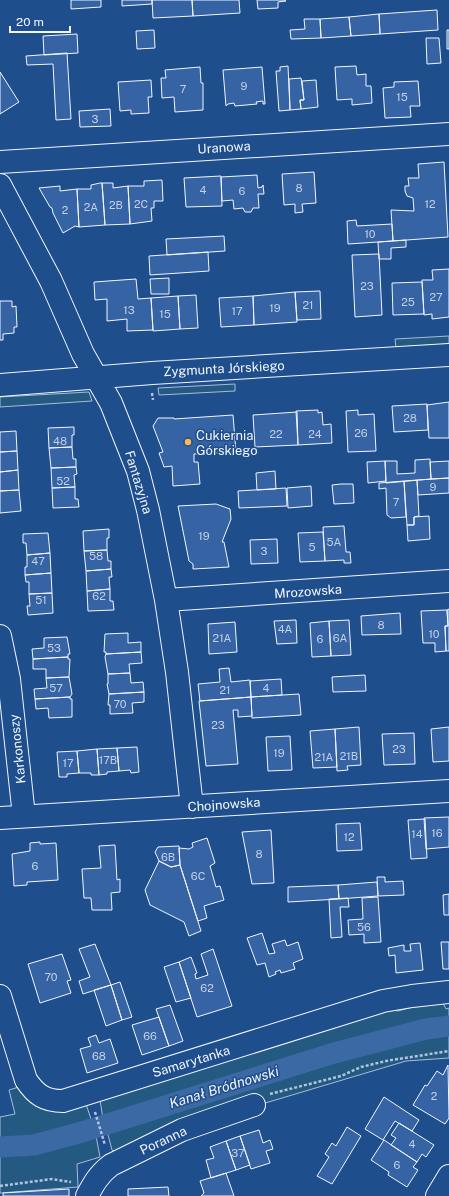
<svg xmlns="http://www.w3.org/2000/svg" width="449" height="1196" viewBox="0 0 449 1196" font-family="'Public Sans',sans-serif">
  <style>
    .green { fill: #245a82; stroke: #a8bbd7 }
    .lines { fill: none; stroke-linecap: round; stroke-linejoin: round }
    .canal { stroke: #3b69a3; stroke-width: 21 }
    .building { fill: #3563a3; stroke: #f2f6ff }
    .minor-casing { stroke: #f2f6ff; stroke-width: 24 }
    .path { stroke: #b3c4dc; stroke-width: 2.5; stroke-dasharray: 3 2; stroke-linecap: butt }
    .minor { stroke: #1f4e8c; stroke-width: 22 }
    .poi-dot { fill: #ffb74d; stroke: #1f4e8c; stroke-width: 1.5 }
    .labels { text-anchor: middle; stroke-width: 3; stroke-linejoin: round; paint-order: stroke }
    .number-label { font-size: 11px; fill: #c3d1e8 }
    .street-label { font-size: 13px; fill: #f2f6ff; stroke: #1f4e8c }
    .poi-label { font-size: 13px; fill: #f2f6ff; stroke: #1f4e8c; text-anchor: start }
    .water-label { font-size: 14px; font-style: italic; fill: #f2f6ff; stroke: #1f4e8c }
  </style>
  <rect width="100%" height="100%" fill="#1f4e8c"/>
  <path class="green" d="M 449,336 L 449,344 L 396,347 L 395,339 Z
    M 235,384 L 235,391 L 159,395 L 158,388 Z
    M 89,392 L 92,401 L 0,407 L 0,397 Z
    M 441,999 L 446,1009 L 449,1008 L 449,1021 C 331,1042 218,1084 103,1119 L 100,1100 L 388,1009 L 398,1011 Z
    M 449,1033 L 449,1058 L 406,1061 L 262,1104 L 116,1153 L 112,1150 L 107,1131 L 278,1077 L 408,1040 Z
    M 22,1086 L 86,1104 L 92,1122 C 64,1136 31,1138 0,1141 L 0,1117 L 15,1114 L 9,1090 Z
    M 96,1136 L 100,1157 L 77,1164 L 78,1187 L 0,1193 L 0,1154 L 40,1151 Z"/>
  <g class="lines">
    <path class="canal" d="M 0,1147 L 34,1145 L 82,1132 L 334,1053 L 426,1029 L 449,1026"/>
  </g>
  <path class="building" d="M 71,0 L 101,0 L 101,7 L 71,9 Z
    M 122,0 L 152,0 L 152,4 L 122,6 Z
    M 152,0 L 192,0 L 193,16 L 153,18 Z
    M 192,0 L 239,0 L 240,13 L 193,16 Z
    M 257,0 L 284,0 L 286,1 L 278,2 L 278,8 L 258,9 Z
    M 437,10 L 438,30 L 380,34 L 379,14 Z
    M 379,14 L 380,34 L 351,36 L 349,17 Z
    M 349,17 L 351,36 L 321,38 L 320,19 Z
    M 304,19 L 320,19 L 321,38 L 291,39 L 290,30 L 305,29 Z
    M 154,30 L 155,48 L 137,49 L 136,31 Z
    M 447,30 L 449,30 L 449,49 L 447,49 Z
    M 77,34 L 78,53 L 44,55 L 43,36 Z
    M 426,38 L 439,38 L 441,63 L 427,64 Z
    M 67,53 L 71,119 L 56,120 L 53,64 L 27,65 L 26,56 Z
    M 288,66 L 290,110 L 279,111 L 276,71 L 280,71 L 280,67 Z
    M 356,66 L 357,75 L 366,74 L 366,86 L 371,86 L 372,103 L 352,105 L 352,99 L 337,100 L 335,67 Z
    M 200,67 L 201,83 L 203,83 L 203,110 L 175,112 L 174,97 L 162,98 L 161,78 L 166,78 L 165,70 Z
    M 262,67 L 265,104 L 263,104 L 263,101 L 256,102 L 257,104 L 235,106 L 234,103 L 228,104 L 226,106 L 223,70 Z
    M 0,72 L 19,102 L 0,114 Z
    M 301,78 L 304,100 L 300,100 L 301,109 L 290,110 L 289,79 Z
    M 151,80 L 152,97 L 148,97 L 149,113 L 131,114 L 131,110 L 120,111 L 118,82 Z
    M 316,80 L 318,107 L 301,109 L 300,100 L 304,100 L 302,81 Z
    M 418,81 L 420,106 L 410,106 L 411,117 L 385,118 L 383,88 L 394,87 L 394,82 Z
    M 110,109 L 111,126 L 80,127 L 79,111 Z
    M 444,162 L 448,237 L 393,241 L 391,210 L 414,211 L 413,198 L 407,196 L 405,191 L 405,186 L 409,186 L 408,178 L 419,178 L 418,164 Z
    M 314,172 L 316,203 L 302,204 L 303,212 L 295,213 L 295,204 L 284,205 L 282,174 Z
    M 257,175 L 258,188 L 262,187 L 263,185 L 264,194 L 258,194 L 259,208 L 253,208 L 251,212 L 245,212 L 243,208 L 234,209 L 233,200 L 222,201 L 221,177 Z
    M 221,176 L 222,206 L 186,207 L 184,178 Z
    M 162,180 L 163,201 L 154,201 L 154,208 L 151,208 L 152,221 L 130,224 L 128,186 L 144,186 L 144,181 Z
    M 100,183 L 102,183 L 105,225 L 79,227 L 77,189 L 91,189 L 91,185 Z
    M 102,183 L 113,183 L 113,188 L 128,186 L 130,224 L 105,225 Z
    M 60,186 L 60,191 L 77,189 L 79,227 L 75,226 L 63,233 L 53,213 L 52,208 L 50,207 L 39,188 Z
    M 356,220 L 357,226 L 392,224 L 393,241 L 348,244 L 347,221 Z
    M 224,236 L 225,251 L 167,255 L 166,239 Z
    M 406,240 L 406,247 L 391,248 L 391,259 L 379,259 L 378,242 Z
    M 208,252 L 209,271 L 150,275 L 149,256 Z
    M 379,254 L 382,315 L 355,317 L 352,255 Z
    M 449,269 L 449,317 L 432,319 L 432,314 L 424,315 L 422,280 L 433,280 L 432,270 Z
    M 169,278 L 169,294 L 151,294 L 150,279 Z
    M 136,279 L 138,299 L 151,298 L 153,330 L 127,331 L 127,319 L 107,321 L 107,299 L 95,300 L 94,282 Z
    M 422,282 L 424,314 L 393,315 L 392,283 Z
    M 320,291 L 321,319 L 297,320 L 295,292 Z
    M 295,292 L 297,322 L 254,325 L 253,296 Z
    M 196,295 L 198,328 L 180,329 L 178,296 Z
    M 178,296 L 180,329 L 153,331 L 151,298 Z
    M 253,296 L 254,325 L 221,327 L 219,298 Z
    M 0,301 L 12,301 L 12,307 L 16,306 L 17,327 L 14,327 L 14,333 L 3,334 L 3,340 L 0,340 Z
    M 449,402 L 449,438 L 429,438 L 427,405 Z
    M 427,404 L 428,430 L 394,432 L 392,406 Z
    M 318,410 L 318,413 L 322,412 L 323,425 L 331,424 L 332,443 L 298,445 L 296,411 Z
    M 358,410 L 358,415 L 374,414 L 376,451 L 348,452 L 346,411 Z
    M 297,412 L 298,445 L 255,447 L 253,415 Z
    M 233,415 L 236,452 L 194,454 L 194,462 L 198,462 L 200,484 L 173,486 L 172,466 L 164,467 L 159,453 L 163,452 L 153,426 L 158,418 L 174,418 L 174,419 Z
    M 74,427 L 74,435 L 72,435 L 72,447 L 49,448 L 48,428 Z
    M 16,431 L 17,451 L 0,452 L 0,432 Z
    M 72,447 L 73,459 L 76,459 L 76,467 L 51,468 L 49,448 Z
    M 17,451 L 18,470 L 0,472 L 0,452 Z
    M 430,459 L 431,479 L 386,483 L 385,461 L 397,461 L 397,474 L 415,473 L 415,460 Z
    M 385,461 L 386,481 L 368,483 L 367,462 Z
    M 449,461 L 449,478 L 431,479 L 430,462 Z
    M 76,467 L 77,474 L 74,475 L 75,487 L 52,488 L 51,468 Z
    M 18,470 L 19,490 L 0,491 L 0,472 Z
    M 275,471 L 276,489 L 257,490 L 256,473 Z
    M 449,478 L 449,493 L 418,495 L 417,480 Z
    M 417,480 L 419,516 L 414,517 L 414,525 L 407,525 L 404,481 Z
    M 404,481 L 406,517 L 391,518 L 387,515 L 386,488 L 379,489 L 379,483 Z
    M 341,484 L 353,484 L 354,503 L 334,504 L 332,485 Z
    M 311,486 L 312,506 L 288,508 L 287,488 Z
    M 75,487 L 75,499 L 78,499 L 79,507 L 53,508 L 52,488 Z
    M 286,488 L 287,506 L 239,508 L 238,491 Z
    M 19,490 L 21,511 L 0,513 L 0,491 Z
    M 216,504 L 230,509 L 231,519 L 222,542 L 224,542 L 229,567 L 193,569 L 193,564 L 189,561 L 178,506 Z
    M 429,516 L 430,539 L 408,541 L 407,525 L 414,525 L 414,517 Z
    M 344,526 L 346,552 L 350,552 L 351,563 L 344,563 L 344,560 L 325,561 L 323,527 Z
    M 109,529 L 109,538 L 107,538 L 107,550 L 84,551 L 83,531 Z
    M 323,532 L 325,561 L 300,562 L 298,533 Z
    M 48,533 L 50,553 L 27,555 L 26,543 L 23,543 L 23,534 Z
    M 277,539 L 278,563 L 251,564 L 250,540 Z
    M 107,550 L 108,561 L 111,561 L 111,569 L 86,571 L 84,551 Z
    M 50,553 L 51,573 L 25,575 L 25,567 L 27,567 L 27,555 Z
    M 111,569 L 112,577 L 109,577 L 110,589 L 87,591 L 86,571 Z
    M 51,573 L 52,593 L 29,594 L 29,582 L 26,582 L 25,575 Z
    M 110,589 L 110,601 L 113,601 L 114,610 L 88,611 L 87,591 Z
    M 52,593 L 53,613 L 28,615 L 27,606 L 30,606 L 29,594 Z
    M 449,609 L 449,651 L 446,651 L 445,626 L 448,626 L 447,610 Z
    M 447,610 L 448,626 L 445,626 L 446,651 L 435,652 L 435,643 L 423,643 L 421,611 Z
    M 400,613 L 401,634 L 362,635 L 361,616 Z
    M 296,620 L 297,643 L 277,644 L 274,621 Z
    M 349,620 L 351,655 L 331,656 L 329,621 Z
    M 329,621 L 331,656 L 312,657 L 310,623 Z
    M 235,622 L 237,652 L 209,654 L 208,624 Z
    M 128,633 L 128,643 L 141,642 L 141,652 L 106,654 L 106,652 L 104,652 L 105,634 Z
    M 67,637 L 70,654 L 68,654 L 68,657 L 33,659 L 32,649 L 44,648 L 44,638 Z
    M 141,652 L 142,663 L 129,664 L 130,673 L 108,674 L 105,657 L 106,654 Z
    M 68,657 L 68,659 L 70,659 L 69,677 L 46,678 L 46,669 L 33,669 L 33,659 Z
    M 229,668 L 231,682 L 250,680 L 251,697 L 200,701 L 198,684 L 220,682 L 219,669 Z
    M 130,673 L 131,683 L 143,682 L 144,692 L 109,694 L 107,684 L 108,684 L 108,674 Z
    M 365,675 L 366,691 L 333,692 L 332,677 Z
    M 69,677 L 72,694 L 70,697 L 35,699 L 34,689 L 47,688 L 46,678 Z
    M 281,679 L 282,695 L 251,697 L 250,681 Z
    M 144,692 L 144,702 L 132,703 L 133,713 L 110,714 L 110,705 L 108,705 L 109,694 Z
    M 299,694 L 301,715 L 252,718 L 251,697 Z
    M 70,697 L 70,699 L 72,699 L 72,717 L 49,718 L 48,708 L 36,709 L 35,699 Z
    M 251,697 L 252,716 L 238,717 L 238,710 L 233,710 L 238,764 L 206,766 L 199,701 Z
    M 359,727 L 361,765 L 347,766 L 348,770 L 337,771 L 335,729 Z
    M 449,727 L 449,761 L 433,762 L 431,729 Z
    M 335,729 L 337,767 L 313,768 L 310,731 Z
    M 414,733 L 415,764 L 384,765 L 382,734 Z
    M 290,736 L 292,770 L 268,771 L 266,737 Z
    M 137,747 L 139,772 L 131,773 L 130,770 L 119,771 L 117,748 Z
    M 117,748 L 119,771 L 107,772 L 107,774 L 99,775 L 97,749 Z
    M 97,749 L 99,775 L 91,775 L 91,773 L 79,773 L 77,751 Z
    M 77,751 L 79,773 L 67,774 L 67,777 L 59,777 L 57,752 Z
    M 449,817 L 449,847 L 426,849 L 424,818 Z
    M 425,819 L 427,858 L 411,859 L 408,820 Z
    M 360,823 L 362,850 L 337,851 L 336,824 Z
    M 271,830 L 274,883 L 252,884 L 242,832 Z
    M 207,838 L 215,863 L 210,866 L 216,887 L 220,886 L 224,900 L 204,906 L 207,918 L 198,921 L 180,865 L 179,848 L 189,849 L 193,847 L 192,843 Z
    M 40,842 L 40,844 L 56,843 L 58,880 L 27,882 L 27,885 L 14,886 L 12,854 L 30,851 L 30,843 Z
    M 115,845 L 117,880 L 120,879 L 120,892 L 111,893 L 112,910 L 92,910 L 91,898 L 84,898 L 82,869 L 101,868 L 99,846 Z
    M 179,846 L 180,865 L 171,867 L 159,861 L 155,852 L 158,847 Z
    M 159,861 L 171,867 L 180,865 L 201,931 L 189,936 L 184,922 L 150,905 L 145,890 Z
    M 377,877 L 385,877 L 385,882 L 403,881 L 404,895 L 378,896 Z
    M 377,882 L 378,896 L 339,899 L 338,885 Z
    M 338,885 L 339,899 L 288,902 L 288,887 Z
    M 449,894 L 449,915 L 444,915 L 443,895 Z
    M 378,897 L 381,942 L 364,943 L 364,934 L 349,935 L 348,920 L 363,919 L 362,898 Z
    M 348,898 L 349,907 L 340,907 L 342,937 L 331,938 L 329,899 Z
    M 262,933 L 269,954 L 275,953 L 272,944 L 285,940 L 287,946 L 298,942 L 303,959 L 293,963 L 295,969 L 281,973 L 280,970 L 275,972 L 276,974 L 269,977 L 265,963 L 257,965 L 247,938 Z
    M 441,942 L 449,942 L 449,969 L 443,969 Z
    M 420,943 L 423,970 L 396,973 L 395,955 L 389,956 L 388,948 L 404,945 L 404,951 L 411,951 L 410,944 Z
    M 95,944 L 111,985 L 83,994 L 79,981 L 90,977 L 79,949 Z
    M 213,949 L 232,1006 L 197,1017 L 179,962 L 191,957 L 197,973 L 195,974 L 196,979 L 208,975 L 201,954 Z
    M 62,954 L 71,980 L 67,981 L 71,993 L 40,1003 L 28,964 Z
    M 179,962 L 191,998 L 176,1002 L 164,967 Z
    M 120,982 L 132,1017 L 122,1020 L 111,985 Z
    M 111,985 L 122,1020 L 106,1026 L 94,990 Z
    M 170,1005 L 183,1041 L 169,1046 L 156,1009 Z
    M 159,1017 L 169,1046 L 142,1055 L 132,1025 Z
    M 96,1035 L 99,1043 L 110,1039 L 118,1063 L 87,1073 L 80,1049 L 91,1046 L 88,1038 Z
    M 448,1065 L 449,1118 L 445,1124 L 413,1105 L 425,1085 L 427,1086 L 437,1071 L 443,1075 Z
    M 384,1097 L 419,1120 L 412,1131 L 395,1121 L 383,1140 L 365,1129 Z
    M 399,1123 L 434,1145 L 426,1157 L 422,1154 L 417,1162 L 391,1145 L 396,1138 L 391,1135 Z
    M 347,1127 L 361,1136 L 332,1184 L 317,1176 L 329,1157 L 325,1154 L 332,1143 L 336,1146 Z
    M 259,1130 L 263,1143 L 270,1140 L 273,1149 L 266,1151 L 270,1163 L 251,1169 L 240,1136 Z
    M 240,1136 L 250,1165 L 236,1170 L 226,1141 Z
    M 384,1140 L 417,1162 L 413,1167 L 418,1170 L 407,1187 L 388,1175 L 389,1172 L 371,1160 Z
    M 226,1141 L 236,1170 L 211,1178 L 206,1160 L 214,1158 L 210,1147 Z
    M 226,1173 L 234,1196 L 201,1196 L 204,1193 L 200,1181 Z
    M 168,1187 L 169,1196 L 128,1196 L 128,1189 Z
    M 69,1189 L 69,1196 L 3,1196 L 3,1193 Z"/>
  <g class="lines">
    <defs>
      <path id="minor" d="M 0,162 L 449,134
        M 0,185 L 51,281 L 83,354 L 111,403 L 138,471 L 148,510 L 166,600 L 177,672 L 192,807
        M 0,385 L 152,373 L 449,355
        M 166,600 L 449,581
        M 0,636 L 9,679 L 24,816
        M 0,818 L 449,791
        M 0,996 L 26,1080 C 36,1095 45,1101 63,1101 L 383,1001 L 412,996 L 449,992
        M 87,1196 C 94,1183 99,1174 111,1165 L 182,1130 L 254,1105
        M 437,1196 L 449,1176"/>
    </defs>
    <use href="#minor" class="minor-casing"/>
    <path class="path" d="M 152,393 L 153,400
      M 270,1094 L 341,1076 L 361,1067 L 386,1061 L 449,1051
      M 95,1112 L 105,1145
      M 0,1186 L 52,1179 L 71,1182"/>
    <use href="#minor" class="minor"/>
  </g>
  <circle class="poi-dot" cx="188" cy="442" r="4"/>
  <g class="labels">
    <g class="number-label">
      <text x="244" y="90">9</text>
      <text x="183" y="93">7</text>
      <text x="402" y="101">15</text>
      <text x="95" y="123">3</text>
      <text x="299" y="192">8</text>
      <text x="203" y="194">4</text>
      <text x="242" y="195">6</text>
      <text x="141" y="208">2C</text>
      <text x="430" y="208">12</text>
      <text x="116" y="209">2B</text>
      <text x="91" y="211">2A</text>
      <text x="65" y="214">2</text>
      <text x="370" y="238">10</text>
      <text x="367" y="290">23</text>
      <text x="436" y="301">27</text>
      <text x="408" y="306">25</text>
      <text x="308" y="309">21</text>
      <text x="275" y="312">19</text>
      <text x="129" y="314">13</text>
      <text x="237" y="315">17</text>
      <text x="165" y="318">15</text>
      <text x="410" y="422">28</text>
      <text x="361" y="437">26</text>
      <text x="276" y="438">22</text>
      <text x="315" y="438">24</text>
      <text x="60" y="445">48</text>
      <text x="63" y="485">52</text>
      <text x="433" y="491">9</text>
      <text x="396" y="506">7</text>
      <text x="204" y="540">19</text>
      <text x="334" y="546">5A</text>
      <text x="312" y="551">5</text>
      <text x="264" y="555">3</text>
      <text x="96" y="560">58</text>
      <text x="38" y="565">47</text>
      <text x="99" y="600">62</text>
      <text x="41" y="604">51</text>
      <text x="381" y="629">8</text>
      <text x="285" y="633">4A</text>
      <text x="434" y="638">10</text>
      <text x="222" y="642">21A</text>
      <text x="340" y="642">6A</text>
      <text x="320" y="643">6</text>
      <text x="54" y="652">53</text>
      <text x="56" y="692">57</text>
      <text x="266" y="692">4</text>
      <text x="225" y="694">21</text>
      <text x="120" y="708">70</text>
      <text x="218" y="729">23</text>
      <text x="399" y="753">23</text>
      <text x="279" y="757">19</text>
      <text x="349" y="760">21B</text>
      <text x="324" y="761">21A</text>
      <text x="108" y="764">17B</text>
      <text x="68" y="767">17</text>
      <text x="437" y="837">16</text>
      <text x="417" y="838">14</text>
      <text x="349" y="841">12</text>
      <text x="259" y="858">8</text>
      <text x="168" y="861">6B</text>
      <text x="35" y="870">6</text>
      <text x="198" y="880">6C</text>
      <text x="364" y="931">56</text>
      <text x="51" y="981">70</text>
      <text x="207" y="992">62</text>
      <text x="150" y="1040">66</text>
      <text x="99" y="1060">68</text>
      <text x="434" y="1100">2</text>
      <text x="412" y="1148">4</text>
      <text x="238" y="1157">37</text>
      <text x="397" y="1169">6</text>
    </g>
    <g class="street-label">
      <text transform="translate(224 147) rotate(-4)" y="5">Uranowa</text>
      <text transform="translate(224 368) rotate(-3)" y="5">Zygmunta Jórskiego</text>
      <text transform="translate(139 482) rotate(73)" y="5">Fantazyjna</text>
      <text transform="translate(308 591) rotate(-4)" y="5">Mrozowska</text>
      <text transform="translate(17 749) rotate(-96)" y="5">Karkonoszy</text>
      <text transform="translate(224 804) rotate(-4)" y="5">Chojnowska</text>
      <text transform="translate(191 1061) rotate(-17)" y="5">Samarytanka</text>
      <text transform="translate(163 1140) rotate(-25)" y="5">Poranna</text>
    </g>
    <g class="poi-label">
      <text x="196" y="440">Cukiernia<tspan x="196" dy="15">Górskiego</tspan></text>
    </g>
    <g class="water-label">
      <text transform="translate(224 1087) rotate(-17)" y="5">Kanał Bródnowski</text>
    </g>
  </g>
  <path d="M10 26v6h60v-6" fill="none" stroke="#f2f6ff" stroke-width="2"/>
  <text x="16" y="26" font-size="12" fill="#f2f6ff" stroke="#1f4e8c" stroke-width="3" paint-order="stroke">20 m</text>
</svg>
